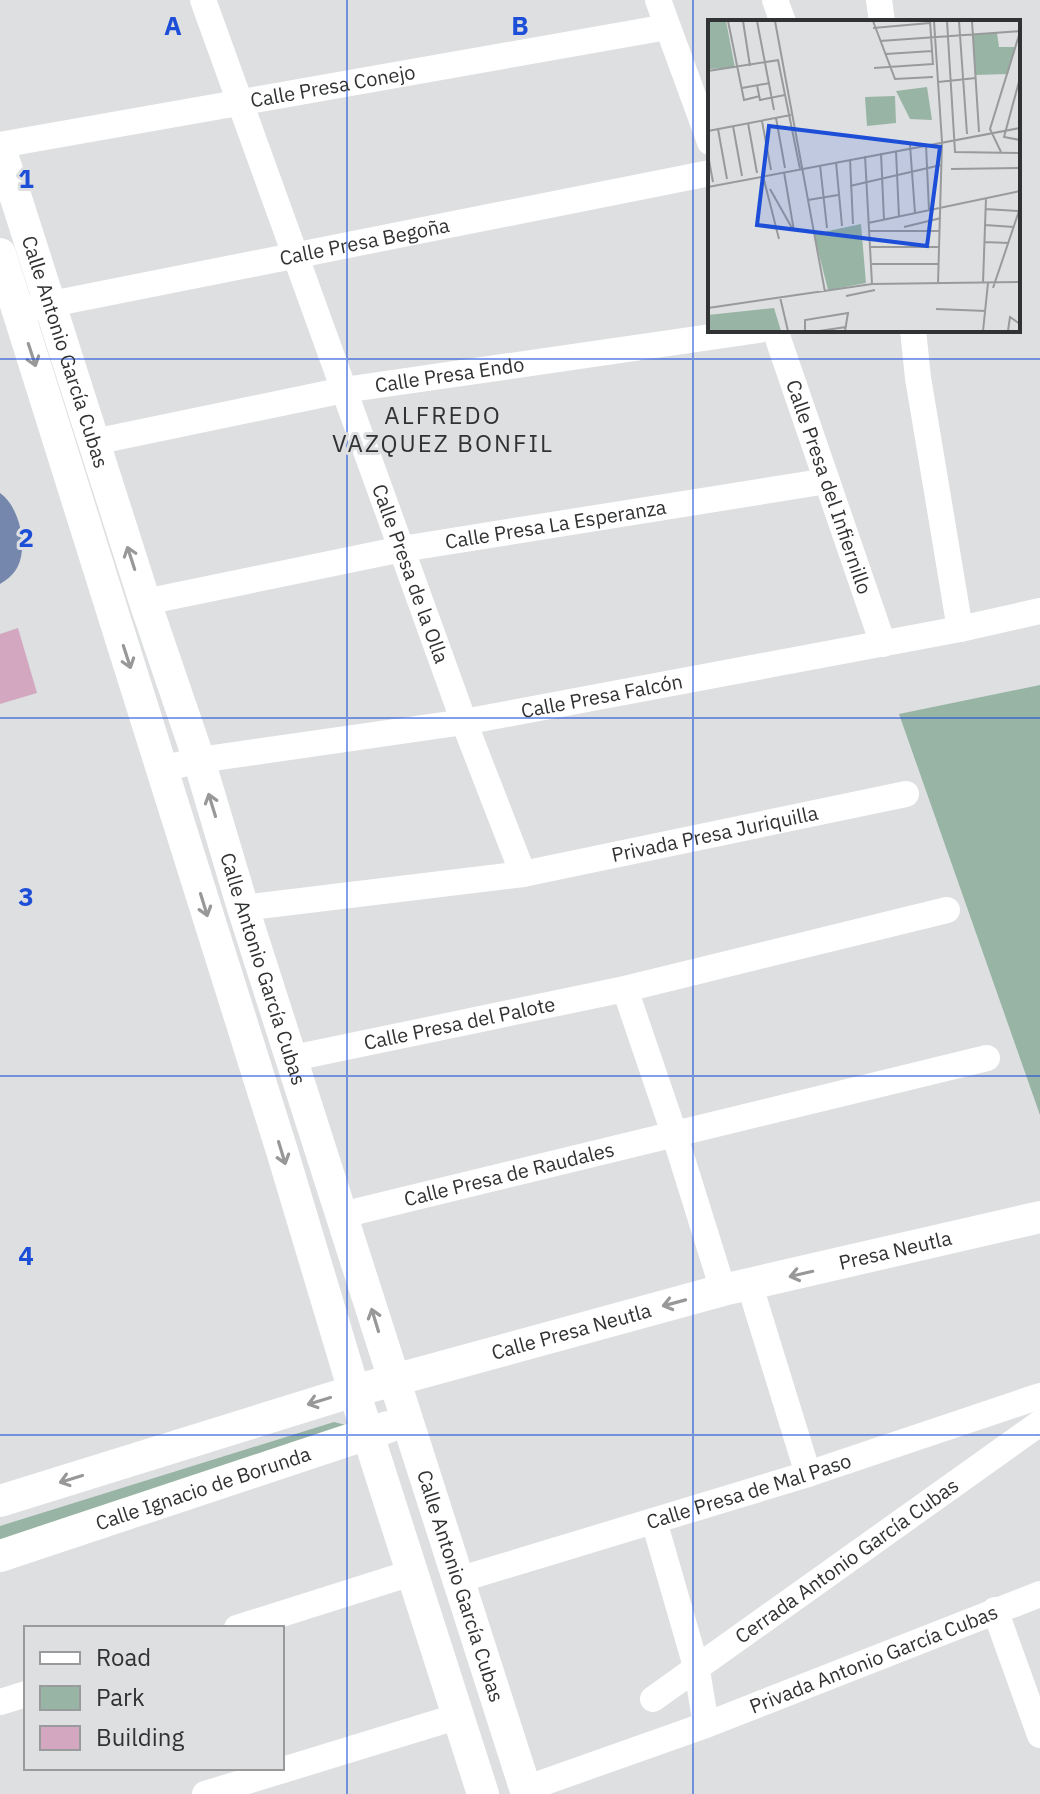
<svg xmlns="http://www.w3.org/2000/svg" width="1040" height="1794" viewBox="0 0 1040 1794" font-family="'IBM Plex Sans',sans-serif">
  <style>
    .green { fill: #98b4a4 }
    .water { fill: #7587ac }
    .building { fill: #d3a7bf }
    .lines { fill: none; stroke-linecap: round; stroke-linejoin: round }
    .minor { stroke: #fff; stroke-width: 26 }
    .tertiary { stroke: #fff; stroke-width: 32 }
    .oneway { stroke: #989899 }
    .grid { fill: none; stroke: #1d4ed8; stroke-width: 2; stroke-opacity: 0.55 }
    .labels { text-anchor: middle; stroke-width: 6; stroke-linejoin: round; paint-order: stroke }
    .street-label { font-size: 20px; fill: #313233; stroke: #dddfe1 }
    .quarter-label { font-size: 24px; letter-spacing: 2px; fill: #313233; stroke: #dddfe1 }
    .inset-road { fill: none; stroke: #989a9b; stroke-width: 2 }
    .view { fill: #1d4ed8; fill-opacity: 0.15; stroke: #1d4ed8; stroke-width: 4 }
    .inset-edge { fill: none; stroke: #313233; stroke-width: 4 }
    .grid-label { font-size: 26px; text-anchor: middle; font-weight: bold; fill: #1d4ed8; stroke: #dddfe1; stroke-width: 6; stroke-linejoin: round; paint-order: stroke }
  </style>
  <rect width="100%" height="100%" fill="#dddfe1"/>
  <path class="green" d="M 1040,685 L 1040,1115 L 899,714 Z
    M 334,1422 L 350,1426 L 0,1543 L 0,1526 Z"/>
  <path class="water" d="M 0,493 C 19,506 28,545 18,566 C 15,573 7,580 0,584 Z"/>
  <path class="building" d="M 18,628 L 37,693 L 0,704 L 0,634 Z"/>
  <g class="lines">
    <g class="minor">
      <path id="s1" d="M 203,0 L 464,722 L 523,874"/>
      <path d="M 658,0 L 710,142"/>
      <path d="M 775,0 L 783,22"/>
      <path d="M 879,0 L 882,22"/>
      <path id="s2" d="M 0,145 L 667,27"/>
      <path id="s3" d="M 31,308 L 710,173"/>
      <path id="s4" d="M 775,330 L 883,644"/>
      <path d="M 913,330 L 918,378 L 960,629"/>
      <path id="s5" d="M 94,442 L 344,390 L 759,330"/>
      <path id="s6" d="M 145,602 L 402,549 L 827,481"/>
      <path id="s7" d="M 162,769 L 199,760 L 464,722 L 960,629 L 1040,611"/>
      <path id="s8" d="M 243,908 L 523,874 L 906,794"/>
      <path d="M 625,989 L 674,1133 L 723,1290"/>
      <path id="s9" d="M 293,1058 L 625,989 L 947,910"/>
      <path id="s10" d="M 342,1215 L 987,1058"/>
      <path d="M 750,1286 L 808,1474"/>
      <path d="M 654,1521 L 697,1670 L 706,1725"/>
      <path id="s11" d="M 458,1580 L 808,1474 L 1040,1396"/>
      <path d="M 995,1610 L 1040,1735"/>
      <path d="M 237,1628 L 411,1573"/>
      <path id="s12" d="M 653,1699 L 1040,1423"/>
      <path d="M 0,1702 L 26,1694"/>
      <path id="s13" d="M 525,1789 L 706,1725 L 1040,1594"/>
      <path d="M 205,1794 L 459,1716"/>
    </g>
    <g class="tertiary">
      <path id="s14" d="M 0,148 L 145,602 L 199,760 L 243,908 L 527,1794"/>
      <path d="M 0,254 L 282,1151 L 354,1391 L 483,1794"/>
      <path id="s15" d="M 0,1501 L 354,1391 L 723,1290 L 1040,1217"/>
      <path id="s16" d="M 0,1556 L 388,1427"/>
    </g>
  </g>
  <defs><path id="oneway-shaft" d="M-6 0H5M1.5-3L5.5 0L1.5 3" fill="none" stroke-width="1.6" stroke-linecap="round" stroke-linejoin="round" transform="scale(2)"/></defs>
  <g class="oneway">
    <use href="#oneway-shaft" transform="translate(32 355) rotate(72)"/>
    <use href="#oneway-shaft" transform="translate(131 558) rotate(-108)"/>
    <use href="#oneway-shaft" transform="translate(127 657) rotate(72)"/>
    <use href="#oneway-shaft" transform="translate(212 805) rotate(-107)"/>
    <use href="#oneway-shaft" transform="translate(204 905) rotate(73)"/>
    <use href="#oneway-shaft" transform="translate(282 1153) rotate(73)"/>
    <use href="#oneway-shaft" transform="translate(801 1274) rotate(167)"/>
    <use href="#oneway-shaft" transform="translate(674 1303) rotate(165)"/>
    <use href="#oneway-shaft" transform="translate(375 1320) rotate(-107)"/>
    <use href="#oneway-shaft" transform="translate(319 1401) rotate(163)"/>
    <use href="#oneway-shaft" transform="translate(71 1479) rotate(163)"/>
  </g>
  <path class="grid" d="M 347,0 L 347,1794M 693,0 L 693,1794M 0,359 L 1040,359M 0,718 L 1040,718M 0,1076 L 1040,1076M 0,1435 L 1040,1435"/>
  <g class="labels">
    <g class="street-label">
      <text dy="7" stroke="none"><textPath href="#s2" startOffset="338">Calle Presa Conejo</textPath></text>
      <text dy="7" stroke="none"><textPath href="#s3" startOffset="340">Calle Presa Begoña</textPath></text>
      <text dy="7" stroke="none"><textPath href="#s14" startOffset="214">Calle Antonio García Cubas</textPath></text>
      <text dy="7" stroke="none"><textPath href="#s5" startOffset="362">Calle Presa Endo</textPath></text>
      <text dy="7" stroke="none"><textPath href="#s4" startOffset="166">Calle Presa del Infiernillo</textPath></text>
      <text dy="7" stroke="none"><textPath href="#s6" startOffset="418">Calle Presa La Esperanza</textPath></text>
      <text dy="7" stroke="none"><textPath href="#s1" startOffset="610">Calle Presa de la Olla</textPath></text>
      <text dy="7" stroke="none"><textPath href="#s7" startOffset="446">Calle Presa Falcón</textPath></text>
      <text dy="7" stroke="none"><textPath href="#s8" startOffset="478">Privada Presa Juriquilla</textPath></text>
      <text dy="7" stroke="none"><textPath href="#s14" startOffset="862">Calle Antonio García Cubas</textPath></text>
      <text dy="7" stroke="none"><textPath href="#s9" startOffset="170">Calle Presa del Palote</textPath></text>
      <text dy="7" stroke="none"><textPath href="#s10" startOffset="172">Calle Presa de Raudales</textPath></text>
      <text dy="7" stroke="none"><textPath href="#s15" startOffset="930">Presa Neutla</textPath></text>
      <text dy="7" stroke="none"><textPath href="#s15" startOffset="596">Calle Presa Neutla</textPath></text>
      <text dy="7" stroke="none"><textPath href="#s16" startOffset="214">Calle Ignacio de Borunda</textPath></text>
      <text dy="7" stroke="none"><textPath href="#s11" startOffset="304">Calle Presa de Mal Paso</textPath></text>
      <text dy="7" stroke="none"><textPath href="#s12" startOffset="238">Cerrada Antonio García Cubas</textPath></text>
      <text dy="7" stroke="none"><textPath href="#s14" startOffset="1510">Calle Antonio García Cubas</textPath></text>
      <text dy="7" stroke="none"><textPath href="#s13" startOffset="372">Privada Antonio García Cubas</textPath></text>
    </g>
    <g class="quarter-label">
      <text x="443" y="424">ALFREDO<tspan x="443" dy="28">VAZQUEZ BONFIL</tspan></text>
    </g>
  </g>
  <g transform="translate(708 20)">
    <rect width="312" height="312" fill="#dddfe1"/>
    <path d="M 0,1 L 18,1 L 27,48 L 0,49 ZM 289,13 L 291,27 L 308,27 L 300,54 L 267,55 L 265,14 ZM 219,67 L 224,100 L 202,99 L 188,71 ZM 187,76 L 188,103 L 159,106 L 157,77 ZM 153,204 L 158,263 L 120,270 L 106,214 ZM 66,288 L 73,311 L 0,311 L 0,295 Z" fill="#98b4a4"/>
    <path class="inset-road" d="M 20,1 L 36,80 L 52,76M 35,1 L 42,46M 49,1 L 66,90M 67,1 L 117,272M 165,1 L 187,59 L 225,57M 222,1 L 225,45M 226,1 L 234,122 L 230,264M 239,1 L 247,132 L 312,133M 251,1 L 259,114M 264,1 L 271,112M 165,8 L 222,3M 172,21 L 312,11M 178,34 L 224,31M 70,40 L 92,149M 166,48 L 225,44M 0,51 L 71,40M 312,58 L 296,117 L 312,120M 230,62 L 268,58M 49,65 L 52,80 L 77,75M 34,68 L 62,63M 68,98 L 77,148M 54,101 L 63,150M 40,103 L 49,153M 25,106 L 34,156M 10,109 L 19,159M 0,111 L 83,95M 202,125 L 207,193M 218,125 L 221,190M 188,131 L 191,197M 293,132 L 282,109 L 312,12M 173,133 L 176,200M 0,135 L 5,162M 157,136 L 164,264M 142,139 L 145,204M 128,142 L 134,206M 112,145 L 119,208M 243,149 L 312,148M 76,152 L 86,211M 55,156 L 71,219M 142,166 L 233,145M 0,167 L 312,108M 62,169 L 84,208M 100,180 L 130,175M 277,189 L 311,191M 160,203 L 312,171M 277,205 L 306,207M 196,207 L 233,198M 160,211 L 232,211M 276,222 L 301,223M 162,227 L 232,227M 164,244 L 231,244M 275,263 L 278,178M 285,268 L 312,188M 138,276 L 167,270M 72,277 L 80,311M 0,288 L 164,264 L 312,262M 228,289 L 278,291M 97,311 L 97,300 L 140,293 L 137,311M 111,311 L 138,307M 275,311 L 280,263M 300,311 L 302,297 L 312,304"/>
    <path class="view" d="M 61,106 L 232,127 L 219,226 L 49,205 Z"/>
    <rect width="312" height="312" class="inset-edge"/>
  </g>
  <g class="grid-label">
    <text x="173" y="35">A</text>
    <text x="520" y="35">B</text>
    <text x="26" y="188">1</text>
    <text x="26" y="547">2</text>
    <text x="26" y="906">3</text>
    <text x="26" y="1265">4</text>
  </g>
  <rect x="24" y="1626" width="260" height="144" fill="#dddfe1" stroke="#989a9b" stroke-width="2"/>
  <rect x="40" y="1652" width="40" height="12" fill="#ffffff" stroke="#989a9b" stroke-width="2"/>
  <text x="96" y="1666" font-size="24" fill="#313233">Road</text>
  <rect x="40" y="1686" width="40" height="24" fill="#98b4a4" stroke="#989a9b" stroke-width="2"/>
  <text x="96" y="1706" font-size="24" fill="#313233">Park</text>
  <rect x="40" y="1726" width="40" height="24" fill="#d3a7bf" stroke="#989a9b" stroke-width="2"/>
  <text x="96" y="1746" font-size="24" fill="#313233">Building</text>
</svg>
